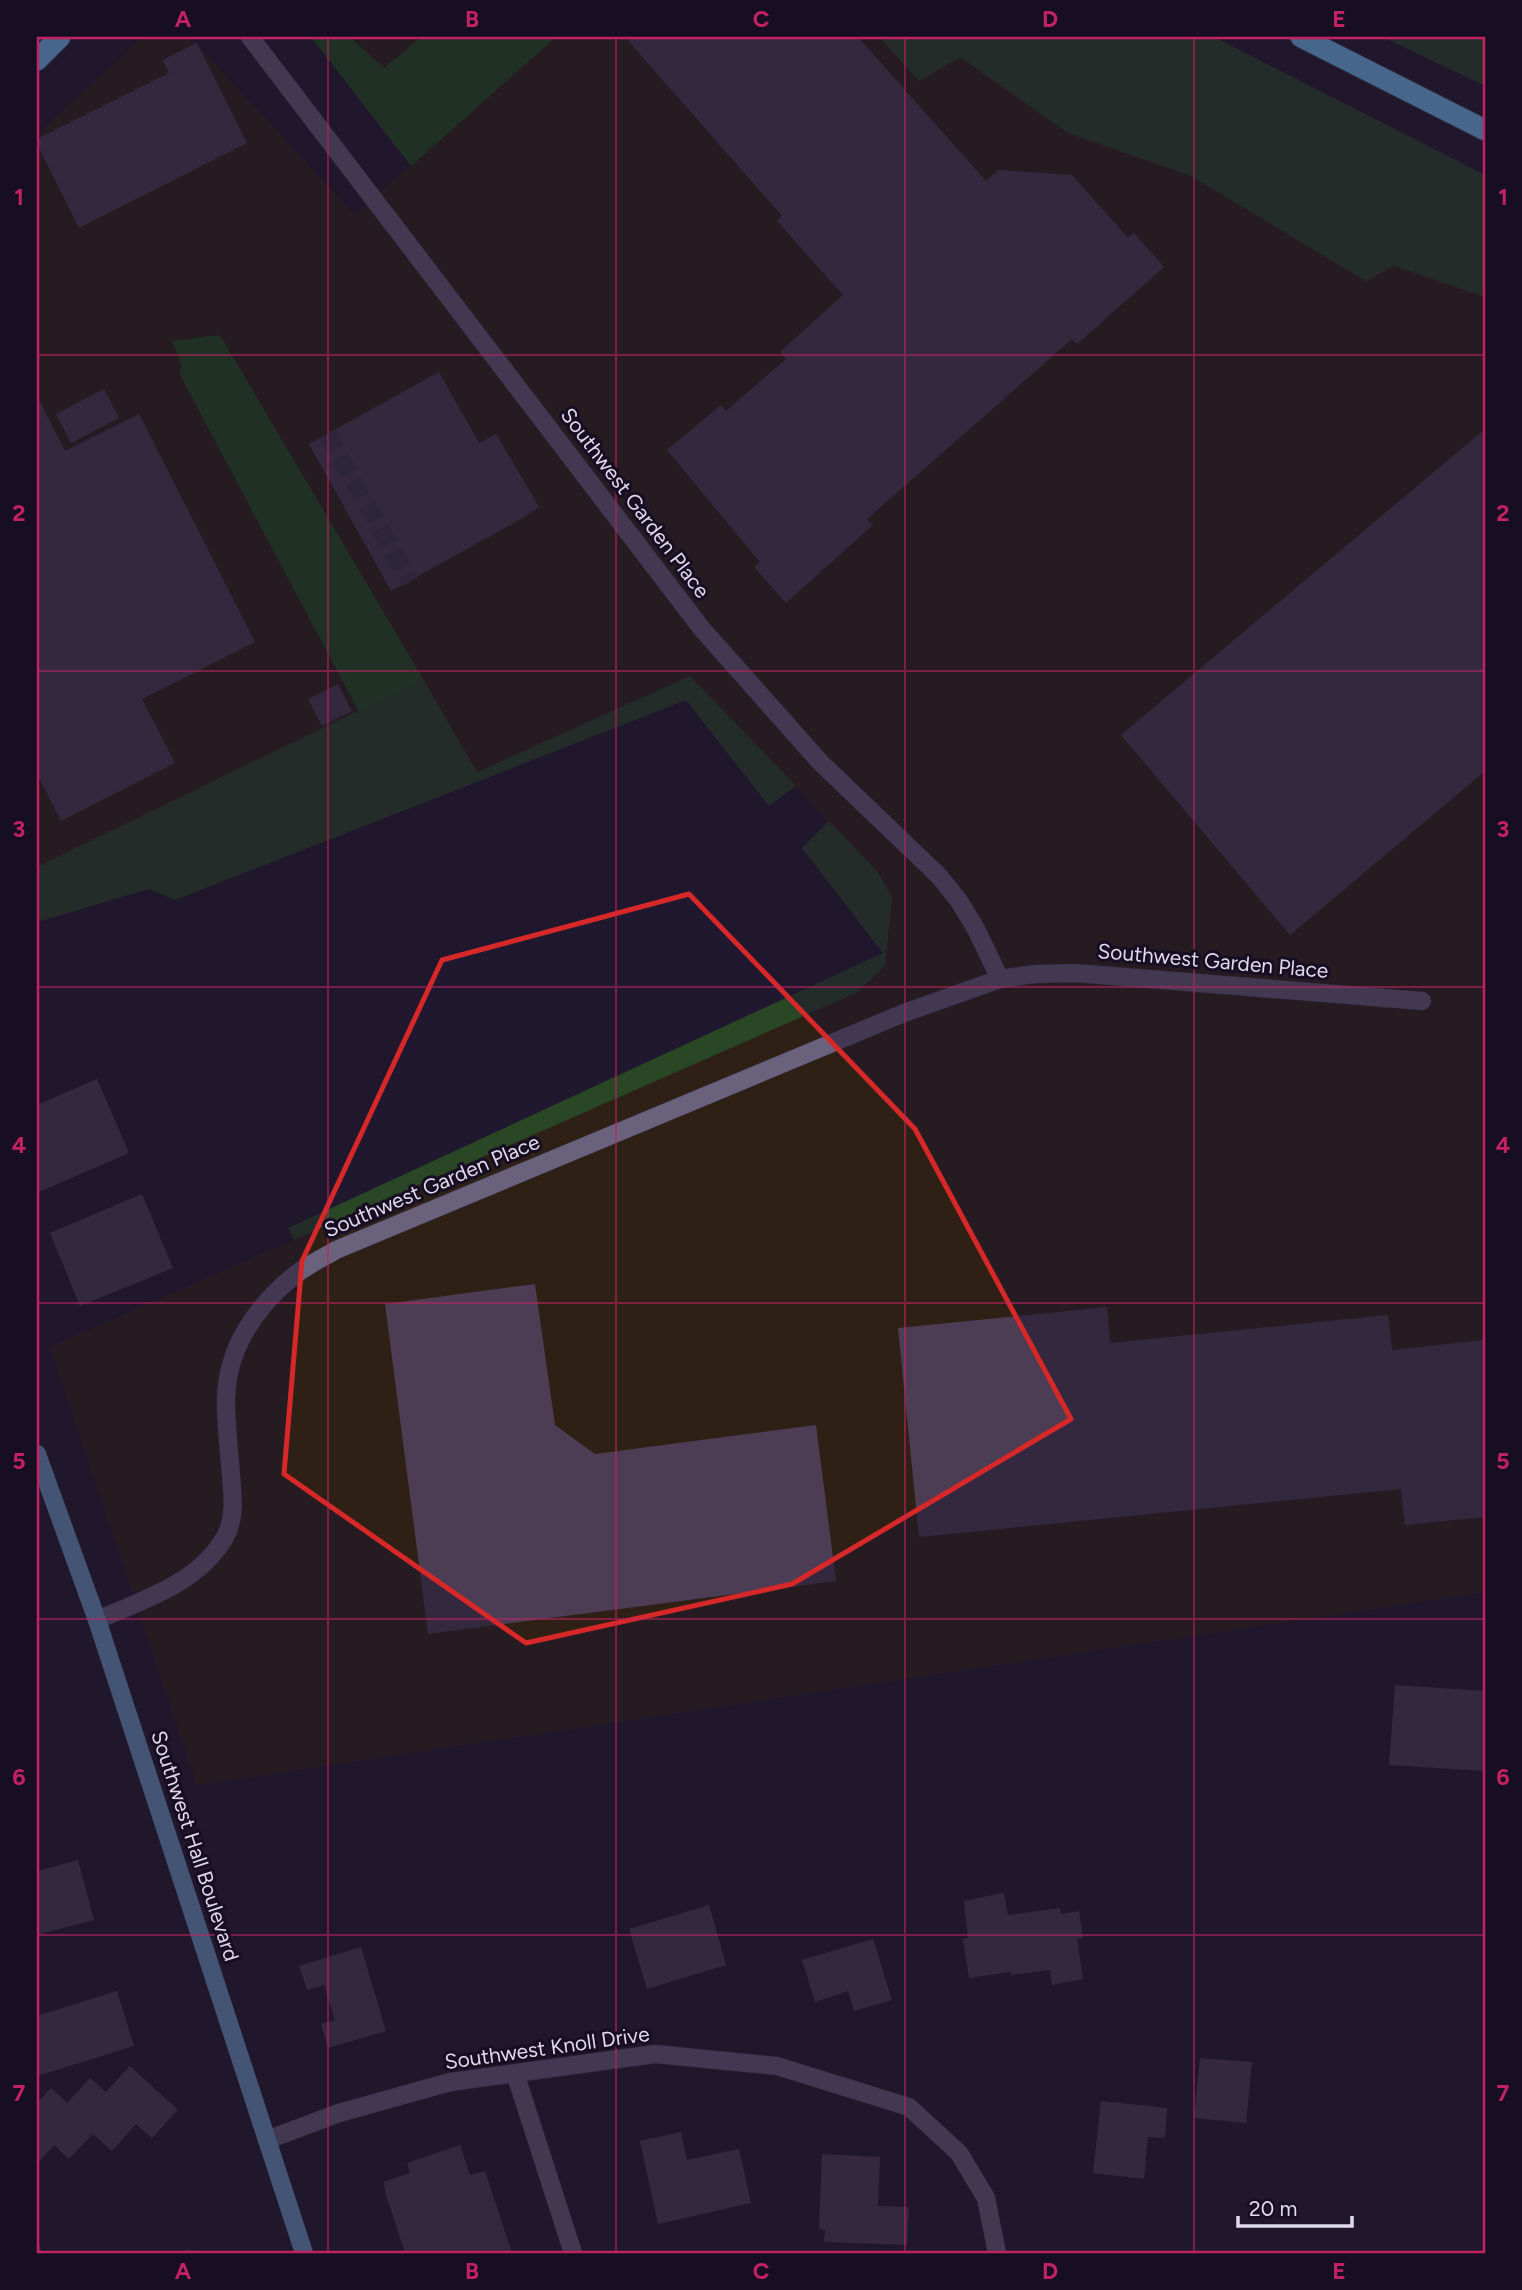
<svg xmlns="http://www.w3.org/2000/svg" width="1522" height="2290" viewBox="0 0 1522 2290" font-family="Figtree,sans-serif">
  <style>
    .commercial { fill: #2f2016 }
    .green { fill: #294625 }
    .forest { fill: #214f1a }
    .building { fill: #4c3c54 }
    .lines { fill: none; stroke-linecap: round; stroke-linejoin: round }
    .minor-tunnel { stroke: #3d354a; stroke-width: 18; stroke-dasharray: 18 9; stroke-linecap: butt }
    .minor-casing { stroke: #393245; stroke-width: 19 }
    .major-casing { stroke: #393245; stroke-width: 19 }
    .highway-casing { stroke: #393245; stroke-width: 23 }
    .minor { stroke: #6a617c; stroke-width: 18 }
    .major { stroke: #6f9dc9; stroke-width: 18 }
    .highway { stroke: #73c5fc; stroke-width: 21 }
    .marked { fill: none; stroke: #d62828; stroke-width: 5; stroke-linejoin: round }
    .grid { fill: none; stroke: #c32262; stroke-width: 2; stroke-opacity: 0.55 }
    .labels { text-anchor: middle; stroke-width: 6; stroke-linejoin: round; paint-order: stroke }
    .street-label { font-size: 21px; fill: #dfdaea; stroke: #170e24 }
    .neatline { fill: none; stroke: #c32262; stroke-width: 2.5 }
    .grid-label { font-size: 23px; text-anchor: middle; font-weight: bold; fill: #c32262 }
  </style>
  <rect width="100%" height="100%" fill="#20182e"/>
  <path class="commercial" d="M 142,37 L 190,37 L 355,215 L 556,37 L 1027,37 L 1485,236 L 1485,1592 L 197,1785 L 50,1347 L 856,993 L 885,966 L 892,897 L 876,871 L 690,676 L 477,772 L 220,335 L 181,364 L 180,375 L 359,712 L 37,867 L 37,135 Z
    M 350,37 L 421,37 L 384,68 Z"/>
  <path class="green" d="M 879,37 L 1214,37 L 1485,175 L 1485,297 L 1394,266 L 1366,281 L 1191,176 L 1068,133 L 960,57 L 919,81 Z
    M 1383,37 L 1485,37 L 1485,86 Z
    M 690,676 L 796,786 L 769,806 L 686,700 L 175,900 L 149,889 L 37,922 L 37,867 L 423,679 L 477,772 Z
    M 829,821 L 877,871 L 892,897 L 885,966 L 856,993 L 294,1240 L 288,1228 L 883,953 L 802,848 Z"/>
  <path class="forest" d="M 311,37 L 350,37 L 384,68 L 421,37 L 556,37 L 411,166 Z
    M 220,335 L 423,679 L 359,712 L 180,375 L 181,364 L 172,341 Z"/>
  <path class="building" d="M 625,37 L 858,37 L 986,181 L 998,170 L 1072,175 L 1128,238 L 1134,233 L 1164,267 L 1077,344 L 1072,339 L 867,519 L 873,525 L 786,603 L 754,567 L 760,562 L 667,450 L 721,405 L 726,411 L 786,359 L 780,352 L 843,295 L 777,221 L 782,216 Z
    M 197,43 L 247,143 L 79,228 L 37,144 L 37,139 L 169,73 L 162,60 Z
    M 439,372 L 479,443 L 496,434 L 539,507 L 521,519 L 391,591 L 309,444 Z
    M 104,389 L 119,418 L 71,443 L 56,414 Z
    M 37,396 L 65,451 L 139,414 L 255,642 L 142,699 L 175,763 L 61,821 L 37,774 Z
    M 1485,429 L 1485,771 L 1290,935 L 1121,735 Z
    M 338,684 L 352,711 L 322,726 L 308,699 Z
    M 97,1079 L 129,1153 L 37,1193 L 37,1105 Z
    M 142,1194 L 173,1268 L 80,1306 L 50,1233 Z
    M 535,1284 L 555,1425 L 595,1454 L 816,1425 L 836,1581 L 428,1634 L 385,1304 Z
    M 1107,1307 L 1110,1343 L 1388,1315 L 1392,1350 L 1485,1340 L 1485,1517 L 1405,1525 L 1401,1489 L 919,1537 L 898,1328 Z
    M 1395,1685 L 1485,1691 L 1485,1771 L 1389,1765 Z
    M 78,1860 L 94,1920 L 37,1935 L 37,1871 Z
    M 1004,1893 L 1008,1915 L 1060,1908 L 1061,1914 L 1079,1911 L 1083,1938 L 1077,1939 L 1083,1979 L 1052,1985 L 1050,1970 L 1011,1975 L 1010,1972 L 969,1978 L 963,1939 L 968,1938 L 964,1901 Z
    M 709,1905 L 726,1965 L 647,1989 L 629,1929 Z
    M 873,1939 L 892,2000 L 854,2011 L 848,1991 L 815,2002 L 802,1960 Z
    M 361,1947 L 386,2031 L 328,2048 L 321,2024 L 335,2020 L 324,1985 L 307,1990 L 299,1966 Z
    M 117,1991 L 134,2046 L 37,2076 L 37,2016 Z
    M 1200,2058 L 1252,2062 L 1246,2123 L 1194,2118 Z
    M 130,2066 L 178,2110 L 152,2138 L 136,2124 L 112,2151 L 93,2134 L 69,2159 L 54,2145 L 37,2164 L 37,2103 L 51,2088 L 67,2103 L 90,2078 L 106,2092 Z
    M 1101,2101 L 1167,2108 L 1165,2138 L 1148,2137 L 1144,2179 L 1093,2173 Z
    M 681,2132 L 687,2160 L 739,2149 L 751,2203 L 658,2224 L 640,2141 Z
    M 460,2145 L 470,2175 L 485,2171 L 512,2253 L 405,2253 L 385,2192 L 384,2182 L 410,2173 L 407,2163 Z
    M 822,2154 L 880,2157 L 878,2206 L 909,2207 L 907,2245 L 824,2242 L 825,2230 L 819,2229 Z
    M 37,2238 L 42,2253 L 37,2253 Z
    M 185,2249 L 201,2252 L 201,2253 L 184,2253 Z"/>
  <g class="lines">
    <path class="minor-tunnel" d="M 327,434 L 410,582"/>
    <defs>
      <path id="minor" d="M 250,37 L 702,629 L 820,762 L 939,876 L 959,901 L 976,929 L 1000,979
        M 97,1620 C 141,1601 195,1584 222,1542 C 236,1522 233,1499 231,1475 C 229,1451 226,1426 226,1401 C 226,1349 256,1306 295,1275 C 307,1265 323,1258 336,1250 L 904,1013 L 1000,979 L 1035,974 L 1075,973 L 1422,1001
        M 515,2073 L 573,2253
        M 267,2140 L 339,2113 L 450,2082 L 655,2054 L 777,2066 L 909,2107 L 959,2153 L 986,2198 L 997,2253"/>
      <path id="major" d="M 37,1454 L 97,1620 L 304,2253"/>
      <path id="highway" d="M 1301,37 L 1485,130
        M 37,60 L 60,37"/>
    </defs>
    <use href="#minor" class="minor-casing"/>
    <use href="#major" class="major-casing"/>
    <use href="#highway" class="highway-casing"/>
    <use href="#minor" class="minor"/>
    <use href="#major" class="major"/>
    <use href="#highway" class="highway"/>
  </g>
  <path d="M0 0H1522V2290H0ZM 689,894 L 915,1129 L 1071,1419 L 792,1584 L 526,1643 L 284,1474 L 302,1261 L 442,960 Z" fill="#20182e" fill-opacity=".55" fill-rule="evenodd"/>
  <path class="marked" d="M 689,894 L 915,1129 L 1071,1419 L 792,1584 L 526,1643 L 284,1474 L 302,1261 L 442,960 Z"/>
  <path class="grid" d="M 328,37 L 328,2253M 616,37 L 616,2253M 905,37 L 905,2253M 1194,37 L 1194,2253M 37,355 L 1485,355M 37,671 L 1485,671M 37,987 L 1485,987M 37,1303 L 1485,1303M 37,1619 L 1485,1619M 37,1935 L 1485,1935"/>
  <g class="labels">
    <g class="street-label">
      <text transform="translate(635 503) rotate(53)" y="7">Southwest Garden Place</text>
      <text transform="translate(1213 961) rotate(5)" y="7">Southwest Garden Place</text>
      <text transform="translate(432 1186) rotate(-23)" y="7">Southwest Garden Place</text>
      <text transform="translate(195 1846) rotate(72)" y="7">Southwest Hall Boulevard</text>
      <text transform="translate(547 2048) rotate(-8)" y="7">Southwest Knoll Drive</text>
    </g>
  </g>
  <rect width="1522" height="2290" fill="none" stroke="#170e24" stroke-width="77"/>
  <path d="M1238 2216v10h114v-10" fill="none" stroke="#dfdaea" stroke-width="3.5"/>
  <text x="1249" y="2216" font-size="21" fill="#dfdaea" stroke="#170e24" stroke-width="5" paint-order="stroke">20 m</text>
  <rect x="38" y="38" width="1446" height="2214" class="neatline"/>
  <g class="grid-label">
    <text x="183" y="27">A</text>
    <text x="472" y="27">B</text>
    <text x="761" y="27">C</text>
    <text x="1050" y="27">D</text>
    <text x="1339" y="27">E</text>
    <text x="19" y="205">1</text>
    <text x="1503" y="205">1</text>
    <text x="19" y="521">2</text>
    <text x="1503" y="521">2</text>
    <text x="19" y="837">3</text>
    <text x="1503" y="837">3</text>
    <text x="19" y="1153">4</text>
    <text x="1503" y="1153">4</text>
    <text x="19" y="1469">5</text>
    <text x="1503" y="1469">5</text>
    <text x="19" y="1785">6</text>
    <text x="1503" y="1785">6</text>
    <text x="19" y="2101">7</text>
    <text x="1503" y="2101">7</text>
    <text x="183" y="2279">A</text>
    <text x="472" y="2279">B</text>
    <text x="761" y="2279">C</text>
    <text x="1050" y="2279">D</text>
    <text x="1339" y="2279">E</text>
  </g>
</svg>
